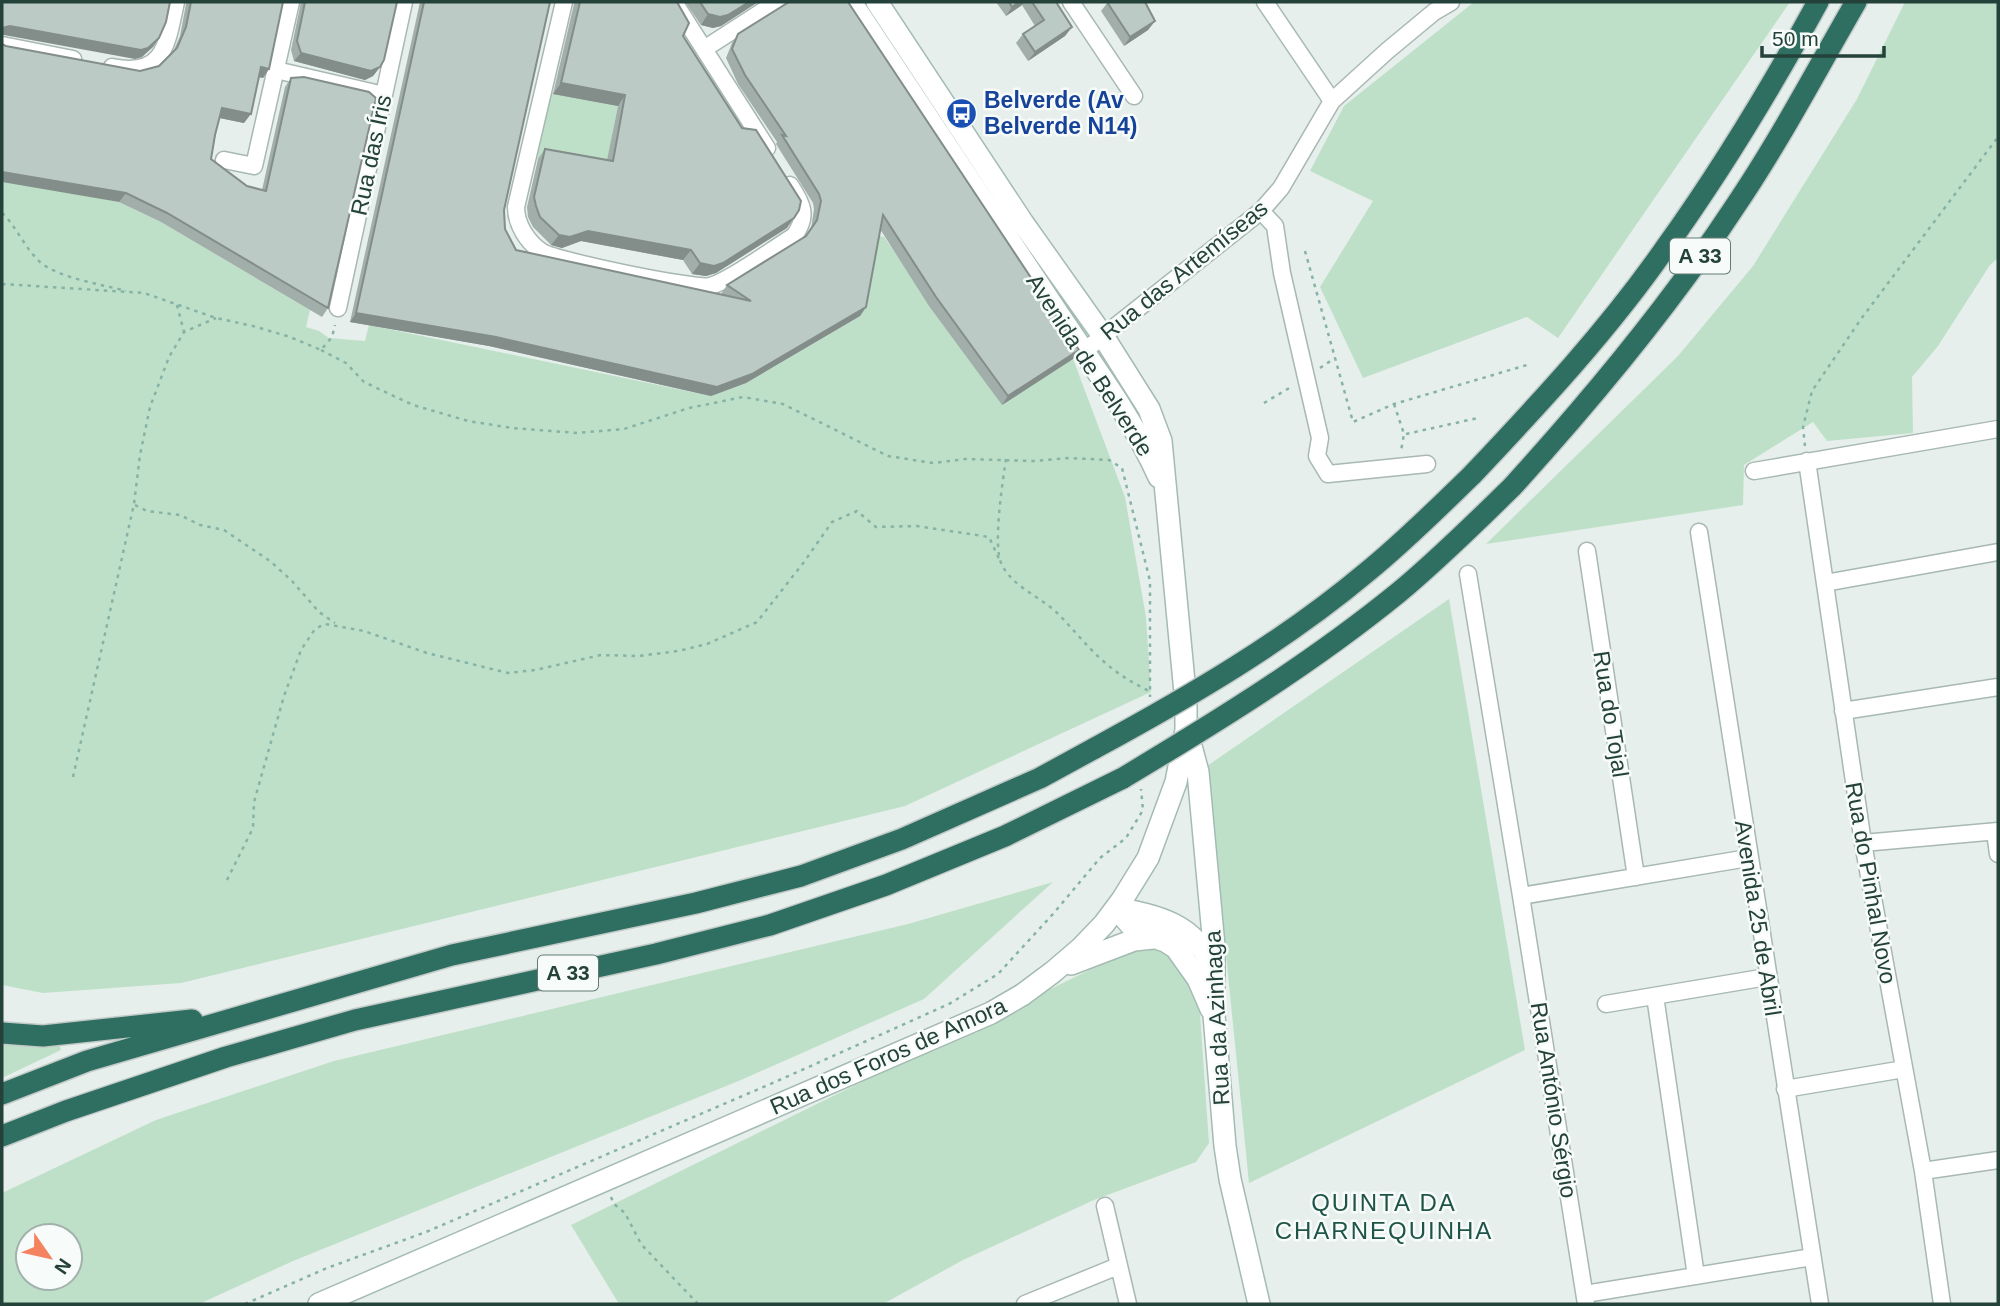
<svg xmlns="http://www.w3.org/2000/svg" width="2000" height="1306" viewBox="0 0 2000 1306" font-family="Arial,sans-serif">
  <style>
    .green { fill: #bfe0c8; fill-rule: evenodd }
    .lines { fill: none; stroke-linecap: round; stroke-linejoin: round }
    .street-casing { stroke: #a8b8b2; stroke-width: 19 }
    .secondary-casing { stroke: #a4bbb3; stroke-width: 24 }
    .highway-casing { stroke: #c2cac8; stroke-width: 24 }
    .path { stroke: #86b3a5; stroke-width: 2.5; stroke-dasharray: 3.5 5; stroke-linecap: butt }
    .street { stroke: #fff; stroke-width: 16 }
    .secondary { stroke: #fff; stroke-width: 21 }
    .highway { stroke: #2f6f62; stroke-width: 21 }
    .highway-bridge-casing { stroke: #c2cac8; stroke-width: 24; stroke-linecap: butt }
    .highway-bridge { stroke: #2f6f62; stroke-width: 21 }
    .wall { fill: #a1aea9 }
    .shaded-wall { fill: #838d89 }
    .building { fill: #bbcac4; stroke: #838d89; stroke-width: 2 }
    .labels { text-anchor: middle; stroke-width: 5; stroke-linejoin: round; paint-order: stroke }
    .shield { fill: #f7fbf9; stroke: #637a73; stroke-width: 2 }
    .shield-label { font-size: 21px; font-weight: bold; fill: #24423a }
    .transit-label { font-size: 23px; font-weight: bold; fill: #164399; stroke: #f7fbf9; text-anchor: start }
    .street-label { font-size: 23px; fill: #24423a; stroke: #f7fbf9 }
    .neighbourhood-label { font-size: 24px; letter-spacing: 2px; fill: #1f5548; stroke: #f7fbf9 }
  </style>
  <rect width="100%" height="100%" fill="#e6efeb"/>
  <path class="green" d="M 1474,2 L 1790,2 L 1558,338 L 1527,317 L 1363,378 L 1320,287 L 1373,201 L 1310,171 L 1344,106 Z
    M 1905,2 L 1998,2 L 1998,258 L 1990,265 L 1938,346 L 1912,377 L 1913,433 L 1827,441 L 1813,422 L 1744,465 L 1743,505 L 1486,544 L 1678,356 L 1753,266 L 1857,99 Z
    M 550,93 L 618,106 L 605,172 L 537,159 Z
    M 2,180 L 119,202 L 161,222 L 310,310 L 306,327 L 319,331 L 329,338 L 365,341 L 369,325 L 711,396 L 746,383 L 860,316 L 874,235 L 884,237 L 1002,405 L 1073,359 L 1125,497 L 1146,617 L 1151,692 L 905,806 L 181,983 L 43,993 L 2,985 Z
    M 1449,599 L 1525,1050 L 1249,1183 L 1207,766 Z
    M 1053,882 L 924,999 L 741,1080 L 293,1261 L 199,1304 L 2,1304 L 2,1193 L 156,1120 L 334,1061 L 908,924 ZM 70,1236 L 70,1278 L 28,1278 L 28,1236 Z
    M 1147,945 L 1169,950 L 1199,1000 L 1209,1143 L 1196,1162 L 1094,1200 L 963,1260 L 883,1304 L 619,1304 L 571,1225 L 1130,950 Z
    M 2,1042 L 59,1044 L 61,1050 L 2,1078 Z"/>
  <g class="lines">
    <defs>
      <path id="street" d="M 564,2 L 516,207 C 516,224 527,242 542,252 C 554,260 697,290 710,286 C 730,281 774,248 794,236 C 809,216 802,203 790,185
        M 674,2 L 767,148
        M 1071,2 L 1134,96
        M 1265,2 L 1332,101
        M 2,45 L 73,59
        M 704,49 L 777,2
        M 112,67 C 165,78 167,43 176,2
        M 276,70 L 384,95
        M 224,160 L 254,166 L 291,2
        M 1261,211 L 1275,226 L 1282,273 L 1320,438 L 1317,456 L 1328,474 L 1427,464
        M 338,308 L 404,2
        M 1083,352 L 1261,211 L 1281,188 L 1332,101 L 1387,51 L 1434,12 L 1451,2
        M 1807,461 L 1863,843 L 1923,1171 L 1942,1304
        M 1754,471 L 1998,429
        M 1699,532 L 1820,1304
        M 1587,551 L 1636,877
        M 1468,574 L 1521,896 L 1748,858
        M 1825,583 L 1998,552
        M 1843,711 L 1998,687
        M 1995,832 L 1998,854
        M 1863,843 L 1998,831
        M 1521,896 L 1586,1304
        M 1655,996 L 1696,1276
        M 1606,1004 L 1767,977
        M 1785,1089 L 1904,1069
        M 1923,1171 L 1998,1160
        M 1105,1206 L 1128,1304
        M 1585,1294 L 1812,1257
        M 1025,1304 L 1118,1266"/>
      <path id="secondary" d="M 851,2 C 917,101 983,201 1049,300 C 1087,358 1130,413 1159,477
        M 1188,735 L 1198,772 L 1214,946 L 1214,1015 L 1225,1146 L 1230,1179 L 1259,1304
        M 1116,908 L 1136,931 L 1165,941 L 1176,948 L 1198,979 L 1211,1009
        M 1116,908 C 1159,916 1194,924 1213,967
        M 1071,964 L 1134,940 L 1153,938
        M 319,1304 L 991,1013 L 1022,995 L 1053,972 L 1081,948 L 1104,924 L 1122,900 L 1148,858 L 1176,782 L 1186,730 L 1186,703 L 1161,441 L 1149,409 L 1103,336 L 1023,223 L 877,2"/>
      <path id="highway" d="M 1472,475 C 1541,402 1609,329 1666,247 C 1722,169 1772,86 1818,2
        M 1512,487 C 1592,399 1668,308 1734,208 C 1779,142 1816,71 1856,2
        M 2,1033 L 43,1036 L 192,1020
        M 2,1094 L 87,1061 L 452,955 L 696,903 L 801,876 L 902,839 L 1040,778 L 1095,748
        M 2,1136 L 66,1111 L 226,1057 L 355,1020 L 656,954 L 770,925 L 886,885 L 1005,836 L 1123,778"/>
    </defs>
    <use href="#street" class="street-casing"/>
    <use href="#secondary" class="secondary-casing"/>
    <use href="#highway" class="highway-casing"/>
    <path class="path" d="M 2,213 C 17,227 24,247 39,261 C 57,278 101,284 126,291
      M 1305,251 L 1353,422 L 1394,404 L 1527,365
      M 2,284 L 144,293 L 216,318 L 253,326 L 290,337 L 321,350 L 332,337 L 335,325
      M 177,305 L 184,332
      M 321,350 L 346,363 L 364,382 L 413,405 L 468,421 L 512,428 L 577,433 L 624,429 L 689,408 L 743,397 L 783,404 L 888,456 L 933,463 L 966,459 L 1035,461 L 1069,458 L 1109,460 L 1122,468 L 1150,581 L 1150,697
      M 1320,368 L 1335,358
      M 1264,403 L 1291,387
      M 1394,404 L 1404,434 L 1401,451
      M 1406,434 L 1478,418
      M 1805,446 L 1803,427 L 1812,391 L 1861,319 L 1998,137
      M 1006,459 C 1003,480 992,547 1002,565 C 1013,586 1036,595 1054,610 C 1071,626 1085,645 1102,660 C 1117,674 1133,683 1151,692
      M 135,505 L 147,511 L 180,515 L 200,525 L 224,530 L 270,561 L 292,581 L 319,612 L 335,623
      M 73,777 L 134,504 L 140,455 L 150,407 L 169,357 L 184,332 L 216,318
      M 227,880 L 253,828 L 254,802 L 284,696 L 301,650 L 315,629 L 325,624 L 364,631 L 427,653 L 508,673 L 535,670 L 601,655 L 639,656 L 678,651 L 707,644 L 757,622 L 804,562 L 832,522 L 857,511 L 876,527 L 917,526 L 989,537 L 1001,563
      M 611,1197 L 614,1204 L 625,1213 L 641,1244 L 698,1304
      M 245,1304 L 327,1268 L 426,1232 L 775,1082 L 949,1004 L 998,974 L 1053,914 L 1100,858 L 1126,838 L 1143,810 L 1141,789"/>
    <use href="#street" class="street"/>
    <use href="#secondary" class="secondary"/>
    <use href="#highway" class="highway"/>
    <defs>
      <path id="highway-bridge" d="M 1095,748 C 1189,697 1285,641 1367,572 C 1404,542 1438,508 1472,475
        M 1123,778 C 1218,721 1312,663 1398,593 C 1438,560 1475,523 1512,487"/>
    </defs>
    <use href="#highway-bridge" class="highway-bridge-casing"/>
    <use href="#highway-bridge" class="highway-bridge"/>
  </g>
  <path class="wall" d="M 186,2 L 283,2 L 269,69 L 263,78 L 259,77 L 244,123 L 219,118 L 211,159 L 247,186 L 262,190 L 285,87 L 291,78 L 328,308 L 322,317 L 161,222 L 119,202 L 6,46 L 140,71 L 159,66 L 173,52 L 180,36 L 186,4 Z
    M 301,2 L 397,2 L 380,67 L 373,76 L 365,80 L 294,61 L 291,50 Z
    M 420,2 L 550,2 L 504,210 L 505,229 L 516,250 L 723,295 L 721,294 L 727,285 L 806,236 L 811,229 L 814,209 L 813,203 L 776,144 L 777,142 L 738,84 L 726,58 L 732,43 L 738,34 L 787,3 L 787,2 L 848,2 L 1079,350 L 1073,359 L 1002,405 L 929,306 L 880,229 L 866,307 L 860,316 L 746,383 L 711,396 L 489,346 L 350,322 Z
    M 574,2 L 677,2 L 683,36 L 787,228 L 716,273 L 706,276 L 692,274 L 683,260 L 581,241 L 562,248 L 551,245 L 533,227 L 528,217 L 527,207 L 538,159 L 545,149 L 607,160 L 618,106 L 553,94 L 574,4 Z
    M 685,2 L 758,2 L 721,26 L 713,28 L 701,25 Z
    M 996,2 L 1056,2 L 1072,27 L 1065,36 L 1028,61 L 1016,43 L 1023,34 L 1035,26 L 1022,5 L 1006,16 Z
    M 1108,2 L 1155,21 L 1148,30 L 1124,46 L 1101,11 Z"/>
  <path class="shaded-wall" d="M 749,2 L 758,2 L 721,26 L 713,28 L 701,25 L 708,14 Z
    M 1019,2 L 1024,2 L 1022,5 L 1006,16 L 1012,7 Z
    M 1155,21 L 1148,30 L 1124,46 L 1130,37 Z
    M 10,26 L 159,38 L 153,47 L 142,57 L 135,59 L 4,35 L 2,35 L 2,28 Z
    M 1072,27 L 1065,36 L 1028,61 L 1035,52 Z
    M 301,53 L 380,67 L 373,76 L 365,80 L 294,61 Z
    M 261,67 L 269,69 L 263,78 L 254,76 Z
    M 561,83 L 625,95 L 618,106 L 553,94 Z
    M 222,108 L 251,114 L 244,123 L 215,117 Z
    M 2,172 L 126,193 L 119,202 L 2,182 Z
    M 794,218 L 787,228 L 716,273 L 706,276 L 692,274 L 700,263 Z
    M 588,231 L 691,250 L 683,260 L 581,241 L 562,248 L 551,245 L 559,235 Z
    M 866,307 L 860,316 L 746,383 L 711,396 L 489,346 L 350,322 L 356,313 Z
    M 1079,350 L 1073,359 L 1002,405 L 1008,396 Z"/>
  <path class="building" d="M 2,2 L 170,2 L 166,22 L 159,38 L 148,48 L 141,50 L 10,26 L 2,28 Z
    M 191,2 L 283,2 L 269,69 L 261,67 L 251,114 L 222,108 L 215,135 L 211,159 L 247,186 L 266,191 L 291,78 L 304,77 L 369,92 L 376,98 L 328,308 L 167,213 L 126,193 L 2,172 L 2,44 L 6,46 L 140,71 L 159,66 L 177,48 L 186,27 Z
    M 305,2 L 397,2 L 384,60 L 380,67 L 371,71 L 301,53 L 297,41 Z
    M 424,2 L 550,2 L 504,210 L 505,229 L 516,250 L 751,301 L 727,285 L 806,236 L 817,220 L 821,201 L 819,194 L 782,135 L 786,136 L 745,75 L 732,49 L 738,34 L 789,2 L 848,2 L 1079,350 L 1008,396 L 936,297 L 883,215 L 866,307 L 752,374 L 717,387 L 496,337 L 356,313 Z
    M 580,2 L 677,2 L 689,23 L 683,36 L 742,128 L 756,130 L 801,201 L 799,210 L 794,218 L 723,263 L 714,266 L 700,263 L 691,250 L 588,231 L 570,237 L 559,235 L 540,217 L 536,206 L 534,197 L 545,149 L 613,161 L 625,95 L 561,83 Z
    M 700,2 L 749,2 L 728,15 L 720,17 L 708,14 Z
    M 1009,2 L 1019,2 L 1012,7 Z
    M 1032,2 L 1056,2 L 1072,27 L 1035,52 L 1023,34 L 1044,20 Z
    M 1107,2 L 1145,2 L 1155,21 L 1130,37 Z"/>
  <defs>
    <symbol id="bus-disc" viewBox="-11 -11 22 22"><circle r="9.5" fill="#1a4fb4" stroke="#f7fbf9"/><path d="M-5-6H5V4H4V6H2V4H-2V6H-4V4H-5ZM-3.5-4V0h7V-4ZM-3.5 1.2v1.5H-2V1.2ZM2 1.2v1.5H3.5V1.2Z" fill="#fff"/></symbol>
  </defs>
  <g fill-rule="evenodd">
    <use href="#bus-disc" x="944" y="96" width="35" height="35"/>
  </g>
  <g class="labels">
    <g class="shield">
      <rect x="1670" y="238.5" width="60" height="35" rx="5"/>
      <rect x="538" y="955.5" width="60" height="35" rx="5"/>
    </g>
    <g class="shield-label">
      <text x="1700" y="263">A 33</text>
      <text x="568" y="980">A 33</text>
    </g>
    <g class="transit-label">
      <text x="984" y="108">Belverde (Av<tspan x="984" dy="26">Belverde N14)</tspan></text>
    </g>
    <g class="street-label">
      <text transform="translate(371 155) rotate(-78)" y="8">Rua das Íris</text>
      <text transform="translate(1184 270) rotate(-39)" y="8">Rua das Artemíseas</text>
      <text transform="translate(1090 365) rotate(57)" y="8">Avenida de Belverde</text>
      <text transform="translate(1611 714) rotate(81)" y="8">Rua do Tojal</text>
      <text transform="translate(1871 883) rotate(80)" y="8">Rua do Pinhal Novo</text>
      <text transform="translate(1758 918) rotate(81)" y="8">Avenida 25 de Abril</text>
      <text transform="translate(1217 1018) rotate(-93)" y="8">Rua da Azinhaga</text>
      <text transform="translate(888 1056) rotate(-24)" y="8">Rua dos Foros de Amora</text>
      <text transform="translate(1554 1100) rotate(81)" y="8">Rua António Sérgio</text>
    </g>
    <g class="neighbourhood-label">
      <text x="1384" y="1211">QUINTA DA<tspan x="1384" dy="28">CHARNEQUINHA</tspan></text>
    </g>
  </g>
  <rect width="2000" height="1306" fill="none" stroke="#24423a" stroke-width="7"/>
  <g transform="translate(49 1257) rotate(124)"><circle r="33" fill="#f7fbf9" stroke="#a3b1ad" stroke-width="2"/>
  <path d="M0-5L12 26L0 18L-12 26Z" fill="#f4845f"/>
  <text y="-10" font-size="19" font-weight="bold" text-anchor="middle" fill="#24423a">N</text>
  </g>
  <path d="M1762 46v10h122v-10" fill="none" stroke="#24423a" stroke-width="3.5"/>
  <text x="1772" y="46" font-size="21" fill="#24423a" stroke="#f7fbf9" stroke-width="5" paint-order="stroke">50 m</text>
</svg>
